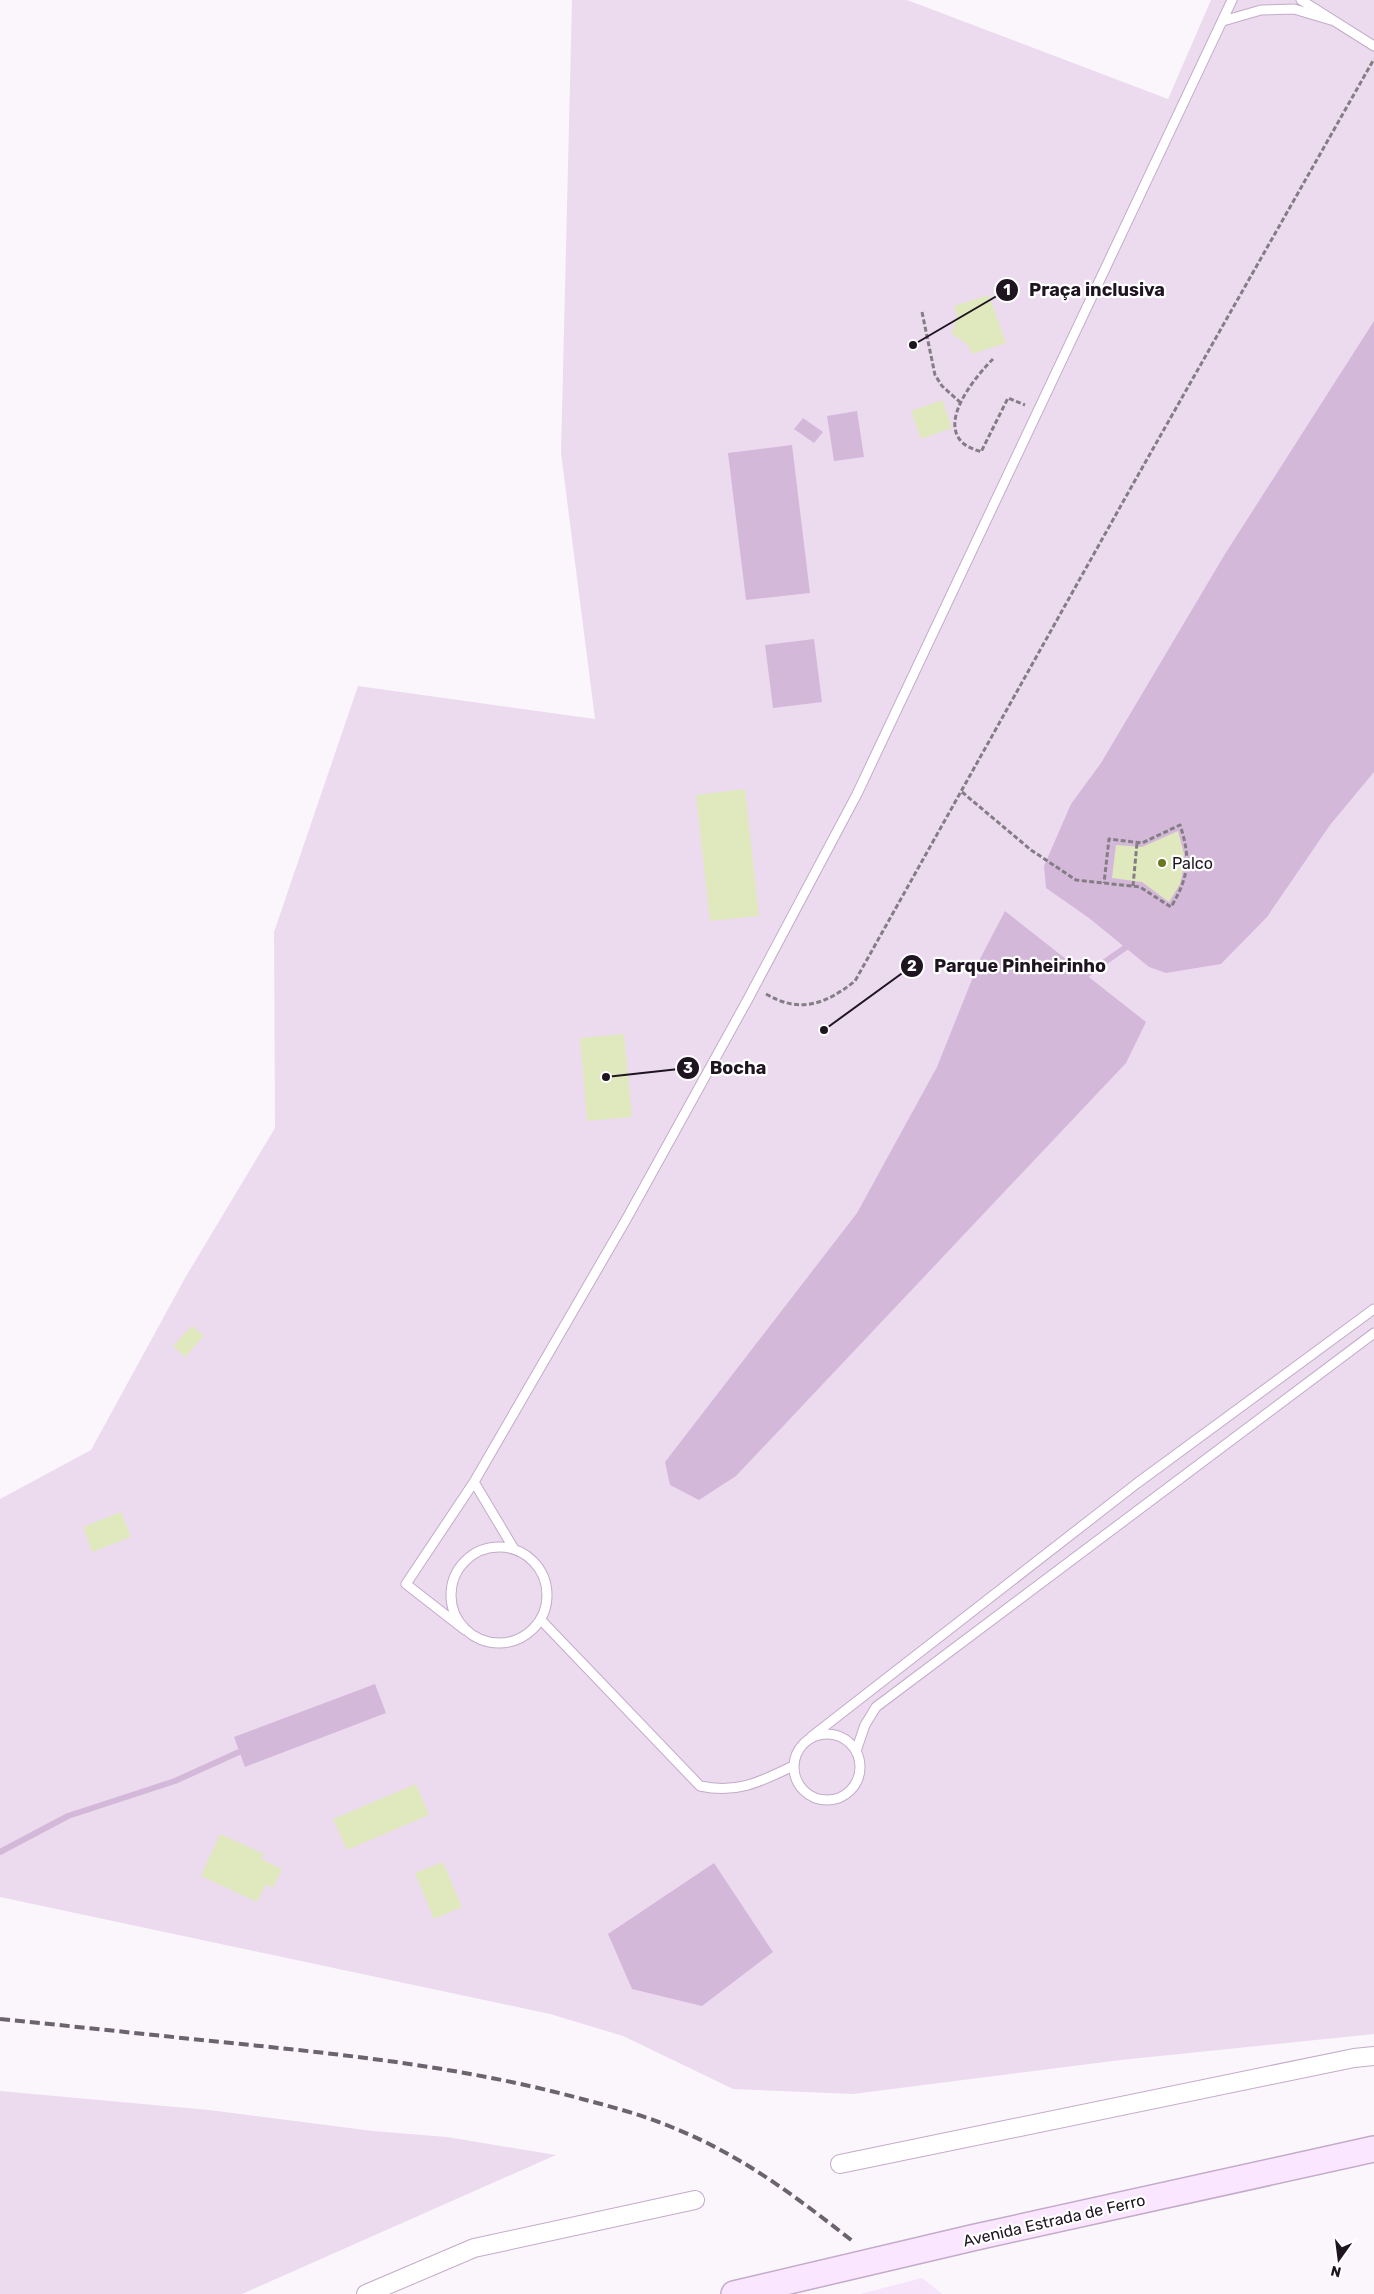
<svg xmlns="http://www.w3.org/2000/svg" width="1374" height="2294" viewBox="0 0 1374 2294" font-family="Rubik,sans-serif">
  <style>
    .built { fill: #f6e4fa }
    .green { fill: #ecdbef }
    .water { fill: #d4b8da }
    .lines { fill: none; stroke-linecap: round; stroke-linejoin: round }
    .stream { stroke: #d4b8da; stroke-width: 6 }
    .building { fill: #e0e8be }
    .service-casing { stroke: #c3abc9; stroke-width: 11 }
    .minor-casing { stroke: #c3abc9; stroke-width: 20 }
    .secondary-casing { stroke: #c3abc9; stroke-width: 28 }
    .path { stroke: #847d85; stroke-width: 3; stroke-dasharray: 5 2.5; stroke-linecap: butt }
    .service { stroke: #fff; stroke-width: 9 }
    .minor { stroke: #fff; stroke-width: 18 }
    .secondary { stroke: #fae6ff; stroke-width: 25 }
    .rail { stroke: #6b636d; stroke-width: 4; stroke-dasharray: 10 5; stroke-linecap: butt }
    .poi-dot { fill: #6b7620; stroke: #fff; stroke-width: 2 }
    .labels { text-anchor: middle; stroke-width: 4.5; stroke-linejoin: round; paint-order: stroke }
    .poi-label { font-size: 16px; fill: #1e1520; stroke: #fff; text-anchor: start }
    .street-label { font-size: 16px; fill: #1e1520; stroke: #fff }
    .leader { fill: none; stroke: #1e1520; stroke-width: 2 }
    .callout-dot { fill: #1e1520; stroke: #fff; stroke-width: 2 }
    .mark-label { font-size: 15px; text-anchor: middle; font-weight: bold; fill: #fff }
    .callout-label { font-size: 18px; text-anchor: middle; font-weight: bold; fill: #1e1520; stroke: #fff; stroke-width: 4.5; stroke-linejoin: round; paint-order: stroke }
  </style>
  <rect width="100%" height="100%" fill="#fbf6fc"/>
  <path class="built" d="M 922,2278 L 942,2294 L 860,2294 Z"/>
  <path class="green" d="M 572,0 L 907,0 L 1168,99 L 1211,0 L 1374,0 L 1374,2034 L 1121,2060 L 853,2094 L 733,2089 L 623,2036 L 550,2014 L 0,1897 L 0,1499 L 91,1450 L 185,1278 L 275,1128 L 274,932 L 358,686 L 595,719 L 561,453 Z
    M 0,2091 L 209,2110 L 373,2131 L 447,2137 L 556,2155 L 242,2294 L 0,2294 Z"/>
  <path class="water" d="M 1374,321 L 1374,772 L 1330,825 L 1267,917 L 1221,964 L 1166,973 L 1149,967 L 1089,918 L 1046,888 L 1044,866 L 1071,804 L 1101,763 L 1225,554 Z
    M 857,411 L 864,457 L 834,461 L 827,416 Z
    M 803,418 L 823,432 L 814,443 L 794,429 Z
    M 792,445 L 810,593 L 746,600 L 728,453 Z
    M 814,639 L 822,702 L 773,708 L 765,645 Z
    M 1005,911 L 1146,1022 L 1126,1063 L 736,1476 L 699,1500 L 670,1485 L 665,1462 L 857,1213 L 937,1067 L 981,957 Z
    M 375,1684 L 386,1713 L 245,1767 L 234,1737 Z
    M 714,1863 L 773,1952 L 702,2006 L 632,1989 L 608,1934 Z"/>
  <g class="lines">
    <path class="stream" d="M 1086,975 L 1132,943
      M 0,1852 L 68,1816 L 175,1781 L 239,1752"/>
  </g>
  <path class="building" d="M 989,295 L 1006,343 L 972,354 L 968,345 L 952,334 L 957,315 L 954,306 Z
    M 942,400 L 952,428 L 921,439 L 911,411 Z
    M 745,789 L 759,916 L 710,921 L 696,795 Z
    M 1178,831 L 1184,854 L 1183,871 L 1180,884 L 1169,902 L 1142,882 L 1112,878 L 1116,845 L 1142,847 Z
    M 624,1034 L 632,1117 L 587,1121 L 580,1038 Z
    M 192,1326 L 204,1336 L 185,1357 L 173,1346 Z
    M 121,1512 L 131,1537 L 92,1552 L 83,1527 Z
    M 416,1784 L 429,1815 L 347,1850 L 333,1819 Z
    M 220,1834 L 264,1854 L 261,1859 L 282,1869 L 273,1888 L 266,1884 L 257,1902 L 201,1876 Z
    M 443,1862 L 462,1907 L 434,1919 L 415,1873 Z"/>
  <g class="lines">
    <defs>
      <path id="service" d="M 1301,0 L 1374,46
        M 1223,21 L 1261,10 L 1294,9 L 1331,20
        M 474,1482 L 514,1549
        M451 1595a48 48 0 1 1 96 0a48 48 0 1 1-96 0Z
        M 541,1620 L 700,1786 C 737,1794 760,1782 793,1766
        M 465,1630 L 406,1584 L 474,1482 L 627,1218 L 748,999 L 857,794 L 1232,0
        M794 1767a33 33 0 1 1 66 0a33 33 0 1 1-66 0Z
        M 811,1737 L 1136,1484 L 1374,1309
        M 856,1751 L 865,1725 L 876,1707 L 1374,1333"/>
      <path id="minor" d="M 840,2164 L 1354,2058 L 1374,2056
        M 366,2294 L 474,2248 L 695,2200"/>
      <path id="secondary" d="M 734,2294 L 976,2237 L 1374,2149"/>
    </defs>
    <use href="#service" class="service-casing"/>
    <use href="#minor" class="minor-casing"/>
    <use href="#secondary" class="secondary-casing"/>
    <path class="path" d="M 922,312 L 935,375 L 942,386 L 961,403
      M 993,359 C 978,374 940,418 961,441 C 966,447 974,449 981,452 L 1008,398 L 1025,405
      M 962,792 L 1031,850 L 1076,880 L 1140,887 L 1171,907 C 1189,877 1191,858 1180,825 L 1142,843 L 1109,839 L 1104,883
      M 1133,886 L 1137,843
      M 766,994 C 800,1014 826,1004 855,981 L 1133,484 L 1374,59"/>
    <use href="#service" class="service"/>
    <use href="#minor" class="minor"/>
    <use href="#secondary" class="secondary"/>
    <path class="rail" d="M 0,2019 C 90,2028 180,2038 270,2047 C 375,2058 479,2071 582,2099 C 613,2107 646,2116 676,2129 C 743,2156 799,2199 855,2243"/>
  </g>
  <circle class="poi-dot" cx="1162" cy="863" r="5"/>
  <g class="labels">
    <g class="poi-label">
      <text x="1172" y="869">Palco</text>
    </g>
    <g class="street-label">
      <text transform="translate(1054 2220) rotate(-13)" y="6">Avenida Estrada de Ferro</text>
    </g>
  </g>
  <path class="leader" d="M913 345L1007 290M824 1030L912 966M606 1077L688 1068"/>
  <g class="callout-dot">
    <circle cx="913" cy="345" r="5"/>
    <circle cx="824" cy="1030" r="5"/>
    <circle cx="606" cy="1077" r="5"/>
    <circle cx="1007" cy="290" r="12"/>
    <circle cx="912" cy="966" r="12"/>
    <circle cx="688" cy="1068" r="12"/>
  </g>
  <g class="mark-label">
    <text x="1007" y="295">1</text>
    <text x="912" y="971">2</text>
    <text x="688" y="1073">3</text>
  </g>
  <g class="callout-label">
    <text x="1097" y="296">Praça inclusiva</text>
    <text x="1020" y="972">Parque Pinheirinho</text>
    <text x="738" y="1074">Bocha</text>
  </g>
  <g transform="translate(1339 2259) rotate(194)" stroke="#ffffff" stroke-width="4" paint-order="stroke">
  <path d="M0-4L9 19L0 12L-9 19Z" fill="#1e1520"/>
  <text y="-8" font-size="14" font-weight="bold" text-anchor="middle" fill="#1e1520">N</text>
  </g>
</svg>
